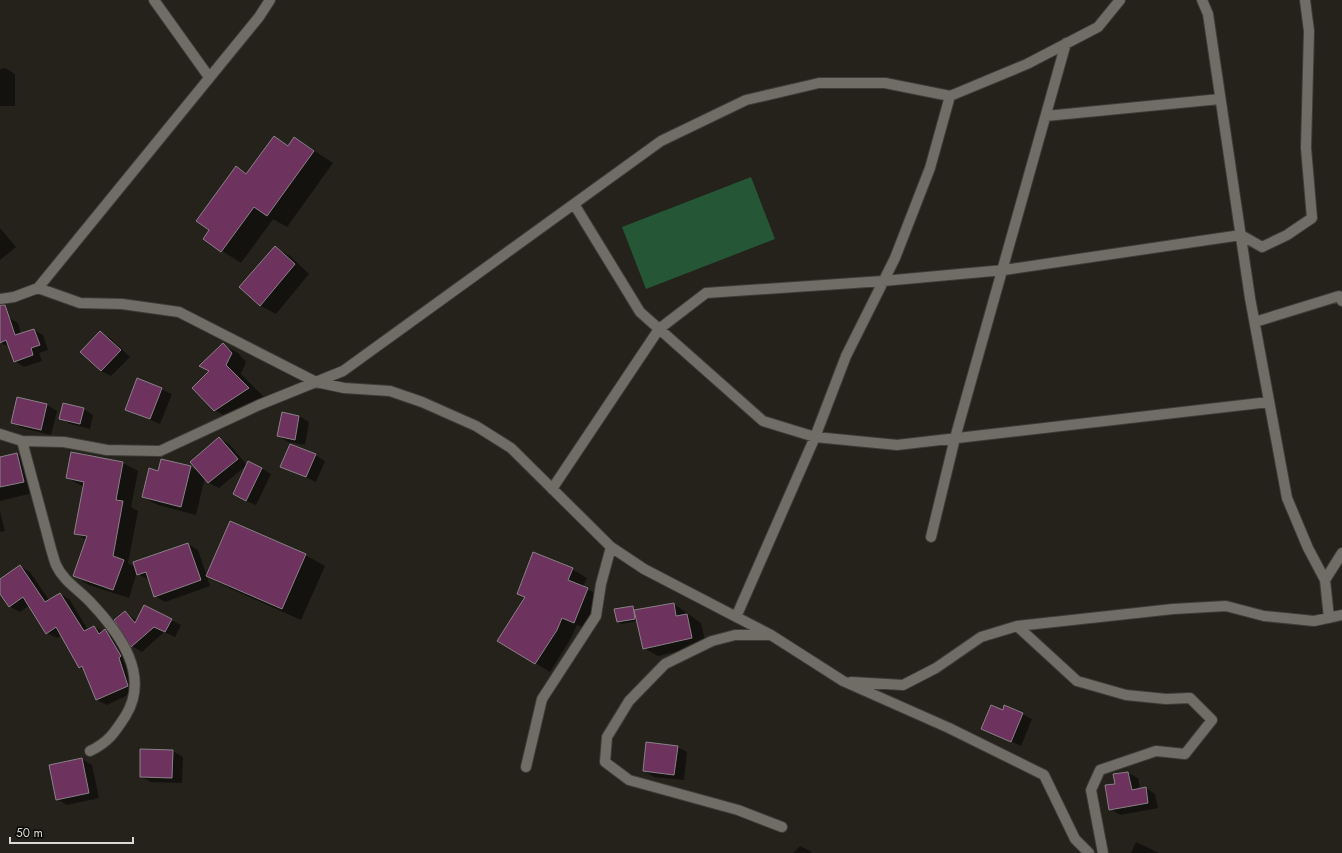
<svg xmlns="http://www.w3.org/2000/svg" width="1342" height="853" viewBox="0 0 1342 853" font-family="Jost,sans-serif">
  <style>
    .green { fill: #255636 }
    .shadow { fill: #0007 }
    .building { fill: #6e325f; stroke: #898187 }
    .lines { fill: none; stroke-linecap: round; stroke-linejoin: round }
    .street-casing { stroke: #3e3c37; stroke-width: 12 }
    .street { stroke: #706d66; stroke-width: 10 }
  </style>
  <rect width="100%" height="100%" fill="#24221b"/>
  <path class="green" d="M 751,177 L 775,239 L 646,289 L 622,227 Z"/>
  <path class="shadow" d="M 5,68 L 15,74 L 15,106 L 0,106 L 0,69 Z
    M 275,137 L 289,146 L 295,138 L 333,163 L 287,227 L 273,219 L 241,263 L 204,239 L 210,230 L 236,168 L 248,174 Z
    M 0,228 L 16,247 L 0,260 Z
    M 275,248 L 290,256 L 309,274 L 276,314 L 261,306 L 240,287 Z
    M 9,318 L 18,323 L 21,334 L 34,330 L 43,335 L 48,350 L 39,353 L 42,361 L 24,367 L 15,361 L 10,347 L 0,343 L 0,321 Z
    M 100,332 L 110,338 L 130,357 L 111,376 L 101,371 Z
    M 223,345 L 238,353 L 246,362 L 241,374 L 264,397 L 230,419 L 215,410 L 210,371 Z
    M 137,379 L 172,394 L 160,424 L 126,409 Z
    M 47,405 L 57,411 L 51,435 L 22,428 L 12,422 Z
    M 84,409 L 93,415 L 90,429 L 70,424 L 60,418 Z
    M 299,416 L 309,422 L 305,445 L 288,442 L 279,436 Z
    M 219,438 L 229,444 L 247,465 L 219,488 L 209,483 L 205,477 L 196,515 L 158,505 L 143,497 L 159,472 L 190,467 L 200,473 Z
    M 72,453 L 123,463 L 138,471 L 131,507 L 138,511 L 128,563 L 136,568 L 188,544 L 198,550 L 210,586 L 165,602 L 155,596 L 149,580 L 138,574 L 137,572 L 129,598 L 89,585 L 75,576 L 87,540 L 75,533 L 84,487 L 67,478 Z
    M 17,454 L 34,464 L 41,491 L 0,501 L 0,458 Z
    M 315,455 L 325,461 L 316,482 L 282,466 Z
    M 261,468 L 271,474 L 256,505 L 244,500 Z
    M 0,512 L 5,531 L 0,532 Z
    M 305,555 L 325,566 L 301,620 L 227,587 L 207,576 Z
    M 20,566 L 30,572 L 49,600 L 60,594 L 70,600 L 88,630 L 94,627 L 114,636 L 131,662 L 138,690 L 107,705 L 97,700 L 85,670 L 80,667 L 62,635 L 57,638 L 47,633 L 30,605 L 20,612 L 10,607 L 0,592 L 0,580 Z
    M 572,569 L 587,578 L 583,587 L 603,597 L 589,630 L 577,625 L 571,638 L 550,672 L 535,663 L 526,598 L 518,593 Z
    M 674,604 L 701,623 L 706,645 L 658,656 L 644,648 L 637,621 L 622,624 L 617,621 L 633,607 L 637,610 Z
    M 125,612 L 137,621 L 171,620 L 181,625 L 175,637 L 164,632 L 142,652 L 132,646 L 116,620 Z
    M 1003,711 L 1022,714 L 1032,719 L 1021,746 L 982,728 Z
    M 678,747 L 687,752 L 684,780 L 654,777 L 644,771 Z
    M 173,751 L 183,757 L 182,783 L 151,782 L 141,777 Z
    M 82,759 L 92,765 L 99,798 L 67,805 L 57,799 Z
    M 1128,773 L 1138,778 L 1140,789 L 1146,788 L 1155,794 L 1158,808 L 1120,815 L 1110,809 L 1116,785 L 1114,775 Z
    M 1136,842 L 1159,853 L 1131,853 Z
    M 800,846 L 810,851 L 812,853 L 793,853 Z"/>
  <path class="building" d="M 274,136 L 288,146 L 294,137 L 314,151 L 267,216 L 254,207 L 221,252 L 203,239 L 209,230 L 196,221 L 236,166 L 246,174 Z
    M 275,246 L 295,264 L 260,306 L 239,287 Z
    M 0,305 L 5,305 L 15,335 L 34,329 L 40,345 L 31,348 L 33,355 L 14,362 L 6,340 L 0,343 Z
    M 100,331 L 121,350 L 101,371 L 80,352 Z
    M 223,343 L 232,353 L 226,365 L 249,388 L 214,411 L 192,388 L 209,371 L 199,366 Z
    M 137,378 L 162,388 L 150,419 L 125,410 Z
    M 17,397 L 47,404 L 41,430 L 11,423 Z
    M 63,403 L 84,408 L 80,424 L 59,419 Z
    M 282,412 L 299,416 L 295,440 L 277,436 Z
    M 219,437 L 238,459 L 208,483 L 190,462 Z
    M 290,444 L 316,454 L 306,477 L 280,467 Z
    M 71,452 L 123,462 L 116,500 L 123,501 L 113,556 L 124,560 L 113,590 L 73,576 L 87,536 L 74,534 L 84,482 L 66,478 Z
    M 17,453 L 24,482 L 0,487 L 0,457 Z
    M 161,459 L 191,466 L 181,507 L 142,497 L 149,468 L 158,471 Z
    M 248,461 L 262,468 L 246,501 L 233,494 Z
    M 230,521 L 306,554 L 282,609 L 206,576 Z
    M 188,543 L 201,580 L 154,597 L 146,572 L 137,575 L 133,562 Z
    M 533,552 L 573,568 L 568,580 L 588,588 L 574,623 L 562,618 L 557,630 L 535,664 L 497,641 L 525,597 L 517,594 Z
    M 20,565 L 45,602 L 60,593 L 84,631 L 94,626 L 99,634 L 105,629 L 121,656 L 119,658 L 128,686 L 96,700 L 82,666 L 79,668 L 56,627 L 46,634 L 23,597 L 9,607 L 0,594 L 0,579 Z
    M 674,603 L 676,616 L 687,614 L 692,638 L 643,649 L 634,610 Z
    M 144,605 L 172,619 L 165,632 L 154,627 L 131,647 L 114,620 L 125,611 L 135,623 Z
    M 633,606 L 635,619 L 617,622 L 614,609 Z
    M 991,705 L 1003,710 L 1004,705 L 1023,713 L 1011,742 L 981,729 Z
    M 646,742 L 678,746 L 674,775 L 643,771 Z
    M 140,749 L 173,750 L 172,778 L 140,777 Z
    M 82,758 L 89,793 L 56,800 L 49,765 Z
    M 1128,772 L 1132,790 L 1146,787 L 1148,803 L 1109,810 L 1105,785 L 1115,784 L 1113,774 Z"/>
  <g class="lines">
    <defs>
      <path id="street" d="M 154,0 L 209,77
        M 270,0 L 259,17 L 38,288 L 80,303 L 122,304 L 179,312 L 316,382 L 344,388 L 390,391 L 422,402 L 476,426 L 511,448 L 611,547 L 644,569 L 771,635 L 843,681 L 949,728 L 1044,775 L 1075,839 L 1089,853
        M 1202,0 L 1208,14 L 1250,298 L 1287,498 L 1308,548 L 1325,580 L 1329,618
        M 1046,116 L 1220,99
        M 574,204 L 640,312 L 763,421 L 815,437 L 897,445 L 1269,402
        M 0,299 L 14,297 L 38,288
        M 1255,322 L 1339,296 L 1342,301
        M 0,434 L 22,441 L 64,442 L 107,450 L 160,451 L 259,405 L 343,371 L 661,141 L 746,100 L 819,83 L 885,83 L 950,96 L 1027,64 L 1098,27 L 1120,0
        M 22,441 C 30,471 38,500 46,530 C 49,541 52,554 56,565 C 64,582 81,591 93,605 C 120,634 150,675 126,715 C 115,732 109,742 90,751
        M 552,489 L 659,329 L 706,293 L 883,281 L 1004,270 L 1241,235 L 1262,247 L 1287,235 L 1312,218 L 1306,148 L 1309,31 L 1305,0
        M 931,537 L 955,438 L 1066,43
        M 1325,580 L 1342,553
        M 736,617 L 815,437 L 846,356 L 895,258 L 930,168 L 950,96
        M 1017,626 L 1077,681 L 1126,695 L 1166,699 L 1190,698 L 1212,720 L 1185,754 L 1156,751 L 1100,770 L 1091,790 L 1103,853
        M 769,635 L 735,635 L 712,641 L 665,664 L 629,701 L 607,737 L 605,762 L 629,780 L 738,810 L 782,827
        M 851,682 L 903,685 L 936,668 L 981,637 L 1017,626 L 1173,609 L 1226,606 L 1264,616 L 1314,621 L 1342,615
        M 526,767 L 542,699 L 596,616 L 601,584 L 611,547"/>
    </defs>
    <use href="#street" class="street-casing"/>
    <use href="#street" class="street"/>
  </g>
  <path d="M10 837v6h123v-6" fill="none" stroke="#d9d8d3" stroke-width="2"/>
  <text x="16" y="837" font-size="12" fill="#d9d8d3" stroke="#0c0c09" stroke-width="3" paint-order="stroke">50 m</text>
</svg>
